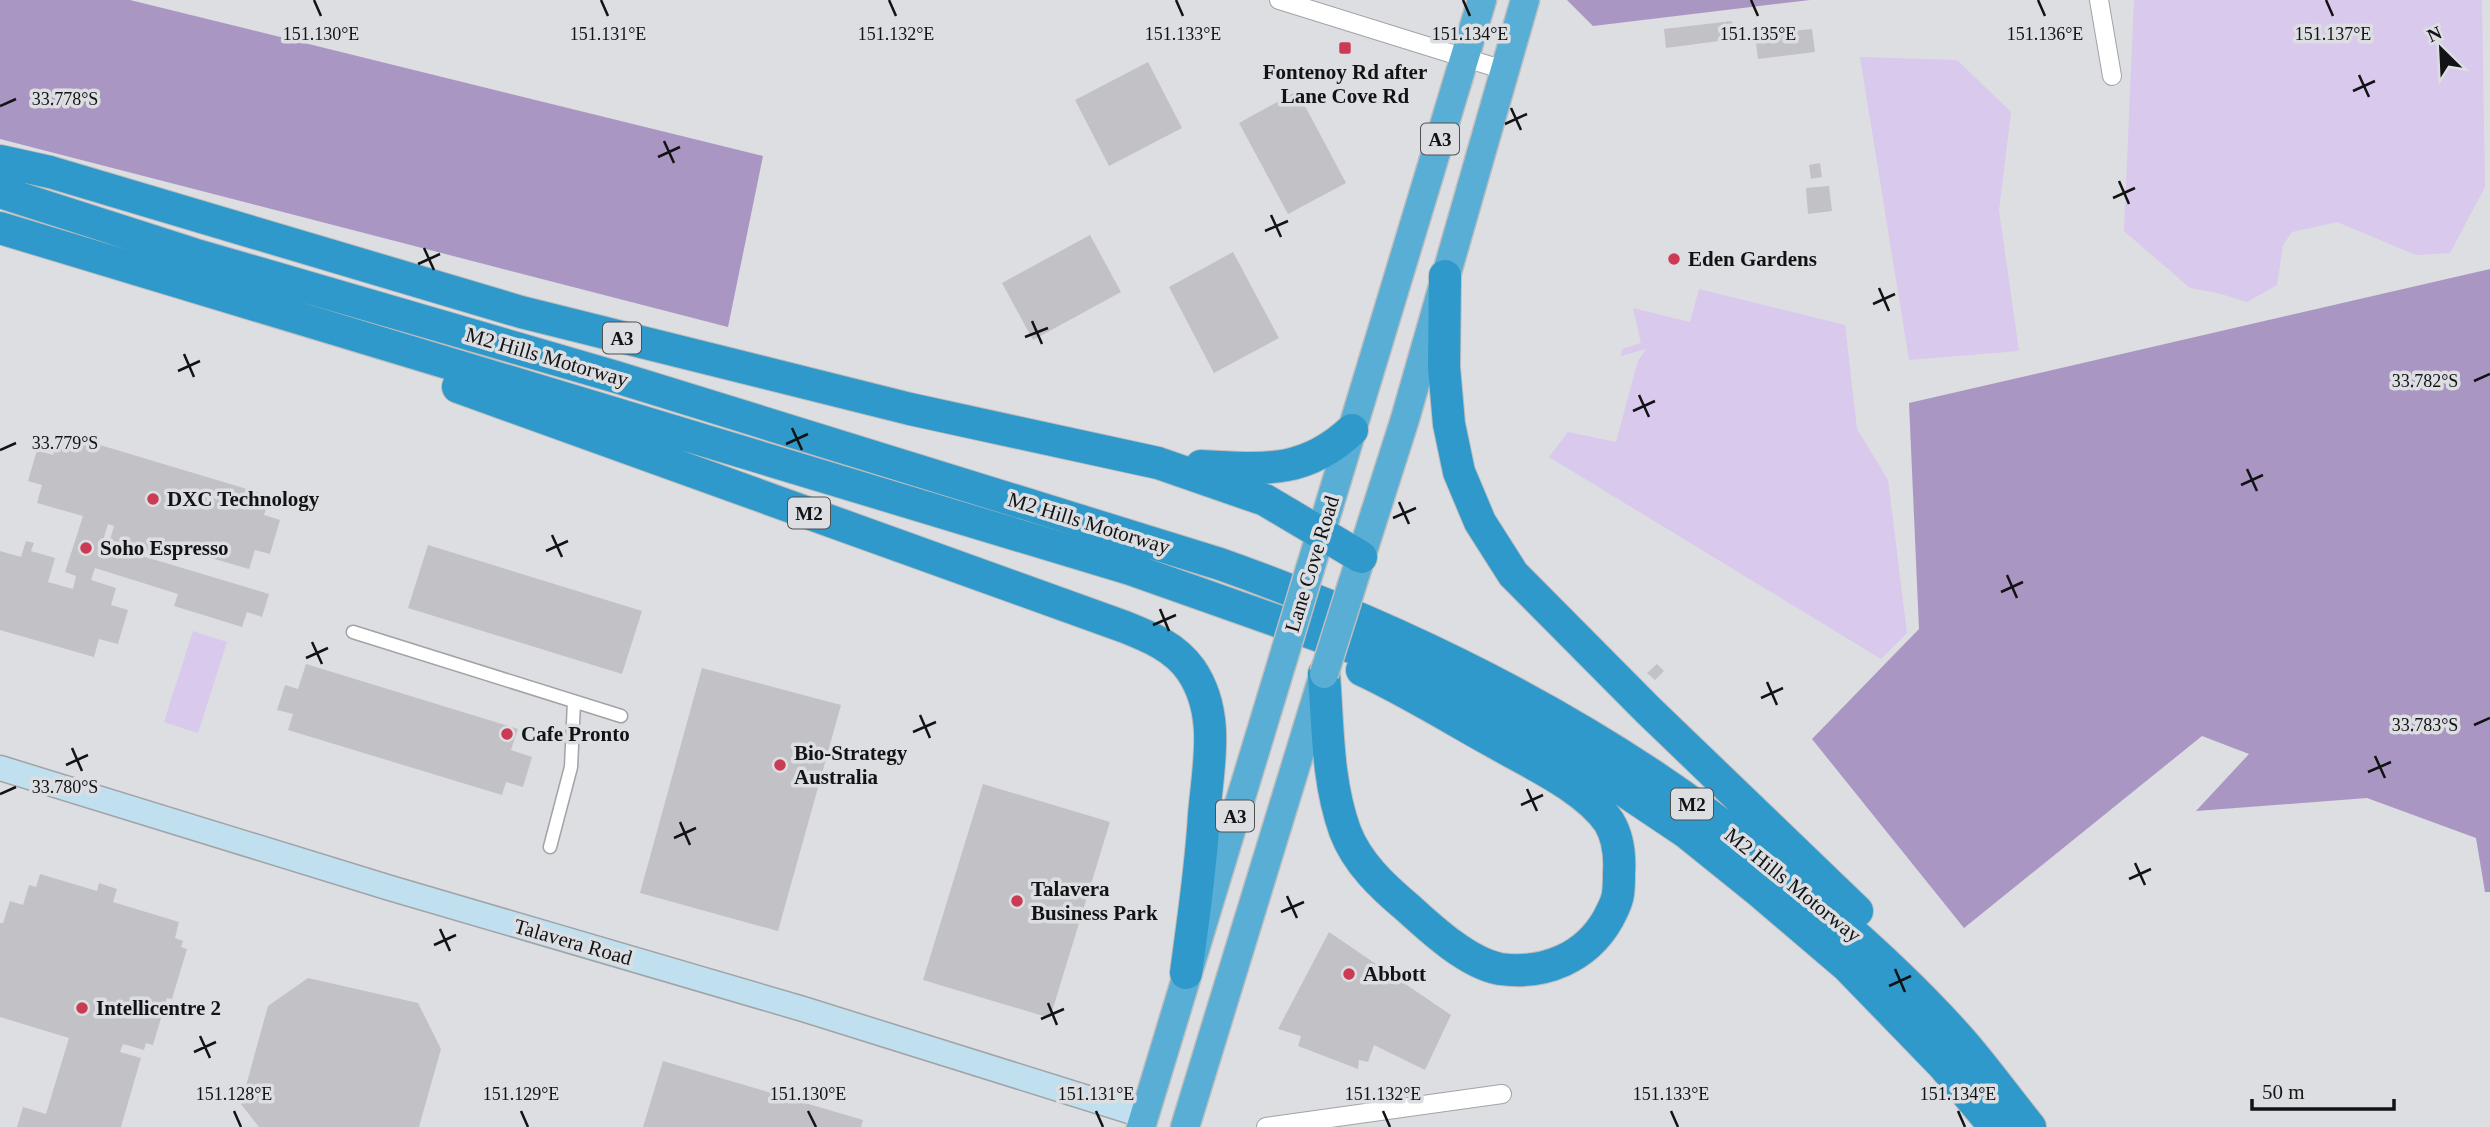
<svg xmlns="http://www.w3.org/2000/svg" width="2490" height="1127" viewBox="0 0 2490 1127" font-family="'Times New Roman',serif">
  <style>
    .green { fill: #d8c9ed }
    .forest { fill: #aa96c3 }
    .building { fill: #c2c2c6 }
    .lines { fill: none; stroke-linecap: round; stroke-linejoin: round }
    .pedestrian-casing { stroke: #a1a3a6; stroke-width: 15 }
    .minor-casing { stroke: #a1a3a6; stroke-width: 20 }
    .secondary-casing { stroke: #a1a3a6; stroke-width: 27 }
    .trunk-casing { stroke: #bdbdbd; stroke-width: 31 }
    .motorway-casing { stroke: #bdbdbd; stroke-width: 34 }
    .pedestrian { stroke: #fff; stroke-width: 12 }
    .minor { stroke: #fff; stroke-width: 18 }
    .secondary { stroke: #c0e0ef; stroke-width: 24 }
    .trunk { stroke: #58aed4; stroke-width: 28 }
    .motorway { stroke: #2e99ca; stroke-width: 32 }
    .trunk-bridge-casing { stroke: #bdbdbd; stroke-width: 31; stroke-linecap: butt }
    .trunk-bridge { stroke: #58aed4; stroke-width: 28 }
    .ticks { fill: none; stroke: #121314; stroke-width: 2.5 }
    .poi-dot { fill: #cb3b53; stroke: #dcdee2; stroke-width: 2.5 }
    .labels { text-anchor: middle; stroke-width: 7; stroke-linejoin: round; paint-order: stroke }
    .shield { fill: #dcdee2; stroke: #4f5052; stroke-width: 2 }
    .shield-label { font-size: 19px; font-weight: bold; fill: #121314 }
    .poi-label { font-size: 21px; font-weight: bold; fill: #121314; stroke: #dcdee2; text-anchor: start }
    .street-label { font-size: 21px; fill: #121314; stroke: #dcdee2 }
    .ticks-label { font-size: 18px; text-anchor: middle; fill: #121314; stroke: #dcdee2; stroke-width: 7; stroke-linejoin: round; paint-order: stroke }
  </style>
  <rect width="100%" height="100%" fill="#dcdee2"/>
  <path class="green" d="M 2134,0 L 2482,0 L 2485,187 L 2450,253 L 2416,255 L 2337,222 L 2292,232 L 2283,245 L 2277,285 L 2247,302 L 2218,293 L 2190,288 L 2124,231 Z
    M 1860,57 L 1957,60 L 2011,112 L 1999,210 L 2019,351 L 1909,360 Z
    M 1699,289 L 1845,325 L 1857,429 L 1888,480 L 1907,633 L 1881,659 L 1549,457 L 1568,432 L 1616,442 L 1638,361 L 1646,349 L 1621,356 L 1622,349 L 1641,343 L 1633,308 L 1690,322 Z
    M 193,631 L 227,642 L 198,733 L 164,722 Z"/>
  <path class="forest" d="M 0,0 L 130,0 L 763,156 L 728,327 L 0,139 Z
    M 1567,0 L 1810,0 L 1593,26 Z
    M 2490,269 L 2490,892 L 2485,892 L 2476,838 L 2367,798 L 2196,811 L 2249,754 L 2202,736 L 1964,928 L 1812,739 L 1919,629 L 1909,403 Z"/>
  <path class="building" d="M 1732,21 L 1734,39 L 1666,48 L 1664,29 Z
    M 1812,29 L 1815,52 L 1758,59 L 1755,35 Z
    M 1148,62 L 1182,128 L 1109,166 L 1075,100 Z
    M 1297,91 L 1346,183 L 1288,214 L 1239,123 Z
    M 1820,163 L 1822,177 L 1811,179 L 1809,165 Z
    M 1829,186 L 1832,211 L 1808,214 L 1806,188 Z
    M 1090,235 L 1121,292 L 1033,340 L 1002,283 Z
    M 1233,252 L 1279,338 L 1214,373 L 1169,287 Z
    M 60,433 L 270,496 L 264,515 L 280,520 L 270,554 L 255,550 L 249,569 L 153,541 L 150,551 L 110,540 L 114,526 L 108,524 L 102,544 L 269,594 L 262,617 L 247,612 L 242,627 L 174,606 L 178,594 L 95,568 L 91,580 L 116,588 L 111,605 L 128,610 L 118,644 L 99,639 L 94,657 L 0,630 L 0,551 L 21,557 L 26,541 L 34,543 L 31,551 L 55,558 L 48,582 L 73,589 L 76,576 L 65,572 L 83,516 L 37,503 L 42,485 L 28,481 L 37,450 L 53,455 Z
    M 428,545 L 642,611 L 622,674 L 408,608 Z
    M 306,664 L 518,729 L 511,750 L 532,757 L 523,787 L 506,782 L 502,795 L 288,730 L 293,714 L 277,710 L 285,685 L 298,689 Z
    M 1657,664 L 1664,671 L 1655,680 L 1647,673 Z
    M 702,668 L 841,705 L 778,931 L 640,893 Z
    M 983,784 L 1110,822 L 1050,1018 L 923,980 Z
    M 40,874 L 97,891 L 99,883 L 117,889 L 113,902 L 179,922 L 175,938 L 183,941 L 181,947 L 187,949 L 172,999 L 167,998 L 153,1045 L 146,1043 L 144,1050 L 123,1044 L 120,1052 L 141,1058 L 121,1127 L 17,1127 L 23,1107 L 46,1114 L 69,1038 L 0,1017 L 0,923 L 3,923 L 10,901 L 23,905 L 29,885 L 36,887 Z
    M 1329,932 L 1451,1015 L 1425,1070 L 1374,1045 L 1368,1062 L 1359,1060 L 1358,1069 L 1298,1046 L 1301,1036 L 1278,1029 Z
    M 308,978 L 418,1003 L 441,1049 L 419,1127 L 259,1127 L 241,1104 L 268,1006 Z
    M 663,1061 L 863,1120 L 861,1127 L 643,1127 Z"/>
  <g class="lines">
    <defs>
      <path id="pedestrian" d="M 353,632 L 621,716
        M 550,847 L 571,767 L 574,702"/>
      <path id="minor" d="M 1279,0 L 1504,70
        M 2099,0 L 2112,76
        M 1266,1127 L 1502,1094"/>
      <path id="secondary" d="M 0,768 L 390,888 L 803,1009 L 1145,1116"/>
      <path id="trunk" d="M 1310,569 L 1482,0
        M 1352,585 L 1405,419 L 1525,0
        M 1141,1127 L 1283,659
        M 1185,1127 L 1322,680"/>
      <path id="motorway" d="M 0,161 L 50,172 L 521,312 L 910,409 L 1158,463 L 1265,500 L 1361,557
        M 0,192 L 193,254 L 616,377 L 1220,564 C 1372,618 1518,686 1652,775 C 1715,817 1775,865 1832,915 C 1878,955 1924,998 1964,1044 C 1987,1071 2008,1100 2030,1127
        M 0,228 L 1130,569 L 1368,653 L 1427,677 L 1492,708 L 1602,776 L 1687,833 L 1759,891 L 1847,966 L 1943,1065 L 1995,1127
        M 1445,276 L 1444,367 L 1449,424 L 1459,472 L 1480,522 L 1513,574 L 1648,710 L 1857,911
        M 458,387 L 1125,627 C 1150,637 1175,647 1191,670 C 1221,714 1208,766 1204,815 C 1201,868 1193,921 1186,973
        M 1201,466 C 1262,469 1304,475 1352,430
        M 1324,674 C 1328,727 1327,781 1345,831 C 1357,863 1383,887 1408,908 C 1432,930 1468,963 1500,969 C 1544,975 1586,958 1608,919 C 1612,911 1617,903 1618,894 C 1619,888 1619,880 1619,873 C 1620,857 1618,837 1609,822 C 1585,787 1528,762 1492,741 C 1449,717 1407,691 1362,670"/>
    </defs>
    <use href="#pedestrian" class="pedestrian-casing"/>
    <use href="#minor" class="minor-casing"/>
    <use href="#secondary" class="secondary-casing"/>
    <use href="#trunk" class="trunk-casing"/>
    <use href="#motorway" class="motorway-casing"/>
    <use href="#pedestrian" class="pedestrian"/>
    <use href="#minor" class="minor"/>
    <use href="#secondary" class="secondary"/>
    <use href="#trunk" class="trunk"/>
    <use href="#motorway" class="motorway"/>
    <defs>
      <path id="trunk-bridge" d="M 1283,659 L 1310,569
        M 1324,674 L 1352,585"/>
    </defs>
    <use href="#trunk-bridge" class="trunk-bridge-casing"/>
    <use href="#trunk-bridge" class="trunk-bridge"/>
  </g>
  <path class="ticks" d="M 314,0 L 321,16M 601,0 L 608,16M 889,0 L 896,16M 1176,0 L 1183,16M 1463,0 L 1470,16M 1751,0 L 1758,16M 2038,0 L 2045,16M 2326,0 L 2333,16M 2359,75 L 2369,97M 2353,91 L 2375,81M 0,106 L 16,99M 1511,108 L 1521,130M 1505,124 L 1527,114M 664,141 L 674,163M 658,157 L 680,147M 2119,181 L 2129,204M 2113,198 L 2135,188M 1271,215 L 1281,237M 1265,231 L 1288,221M 424,248 L 434,270M 418,264 L 440,254M 1879,288 L 1889,311M 1873,304 L 1895,294M 1032,321 L 1042,344M 1025,337 L 1048,328M 184,354 L 194,377M 178,371 L 200,361M 2474,381 L 2490,374M 1639,395 L 1649,417M 1633,411 L 1655,401M 792,428 L 802,450M 786,444 L 808,434M 0,450 L 16,443M 2247,469 L 2257,491M 2241,485 L 2263,475M 1399,502 L 1409,524M 1393,518 L 1416,508M 552,535 L 562,557M 546,551 L 568,541M 2007,575 L 2017,598M 2001,592 L 2023,582M 1160,609 L 1169,631M 1153,625 L 1176,615M 312,642 L 322,664M 306,658 L 328,648M 1767,682 L 1777,705M 1761,698 L 1783,688M 920,715 L 930,738M 2474,725 L 2490,718M 913,732 L 936,722M 72,748 L 82,771M 2375,756 L 2385,778M 66,765 L 88,755M 2368,772 L 2391,762M 1527,789 L 1537,811M 0,794 L 16,787M 1521,805 L 1543,795M 680,822 L 690,845M 674,838 L 696,828M 2135,863 L 2145,885M 2129,879 L 2151,869M 1287,896 L 1297,918M 1281,912 L 1304,902M 440,929 L 450,951M 434,945 L 456,935M 1895,969 L 1905,992M 1889,986 L 1911,976M 1048,1003 L 1057,1025M 1041,1019 L 1064,1009M 200,1036 L 210,1058M 194,1052 L 216,1042M 234,1111 L 241,1127M 521,1111 L 528,1127M 808,1111 L 816,1127M 1096,1111 L 1103,1127M 1383,1111 L 1390,1127M 1671,1111 L 1678,1127M 1958,1111 L 1965,1127"/>
  <g class="poi-dot">
    <rect x="1338" y="41" width="14" height="14" rx="3.5"/>
    <circle cx="1674" cy="259" r="7"/>
    <circle cx="153" cy="499" r="7"/>
    <circle cx="86" cy="548" r="7"/>
    <circle cx="507" cy="734" r="7"/>
    <circle cx="780" cy="765" r="7"/>
    <circle cx="1017" cy="901" r="7"/>
    <circle cx="1349" cy="974" r="7"/>
    <circle cx="82" cy="1008" r="7"/>
  </g>
  <g class="labels">
    <g class="shield">
      <rect x="1421" y="123.5" width="38" height="31" rx="5"/>
      <rect x="603" y="322.5" width="38" height="31" rx="5"/>
      <rect x="788" y="497.5" width="42" height="31" rx="5"/>
      <rect x="1671" y="788.5" width="42" height="31" rx="5"/>
      <rect x="1216" y="800.5" width="38" height="31" rx="5"/>
    </g>
    <g class="shield-label">
      <text x="1440" y="146">A3</text>
      <text x="622" y="345">A3</text>
      <text x="809" y="520">M2</text>
      <text x="1692" y="811">M2</text>
      <text x="1235" y="823">A3</text>
    </g>
    <g class="poi-label">
      <text x="1345" y="79" text-anchor="middle">Fontenoy Rd after<tspan x="1345" dy="24">Lane Cove Rd</tspan></text>
      <text x="1688" y="266">Eden Gardens</text>
      <text x="167" y="506">DXC Technology</text>
      <text x="100" y="555">Soho Espresso</text>
      <text x="521" y="741">Cafe Pronto</text>
      <text x="794" y="760">Bio-Strategy<tspan x="794" dy="24">Australia</tspan></text>
      <text x="1031" y="896">Talavera<tspan x="1031" dy="24">Business Park</tspan></text>
      <text x="1363" y="981">Abbott</text>
      <text x="96" y="1015">Intellicentre 2</text>
    </g>
    <g class="street-label">
      <text transform="translate(547 357) rotate(16)" y="7">M2 Hills Motorway</text>
      <text transform="translate(1089 523) rotate(17)" y="7">M2 Hills Motorway</text>
      <text transform="translate(1312 564) rotate(-73)" y="7">Lane Cove Road</text>
      <text transform="translate(1793 885) rotate(39)" y="7">M2 Hills Motorway</text>
      <text transform="translate(573 942) rotate(16)" y="7">Talavera Road</text>
    </g>
  </g>
  <g class="ticks-label">
    <text x="2333" y="40">151.137°E</text>
    <text x="321" y="40">151.130°E</text>
    <text x="608" y="40">151.131°E</text>
    <text x="896" y="40">151.132°E</text>
    <text x="1183" y="40">151.133°E</text>
    <text x="1470" y="40">151.134°E</text>
    <text x="1758" y="40">151.135°E</text>
    <text x="2045" y="40">151.136°E</text>
    <text x="65" y="105">33.778°S</text>
    <text x="2425" y="387">33.782°S</text>
    <text x="65" y="449">33.779°S</text>
    <text x="2425" y="731">33.783°S</text>
    <text x="65" y="793">33.780°S</text>
    <text x="234" y="1100">151.128°E</text>
    <text x="521" y="1100">151.129°E</text>
    <text x="808" y="1100">151.130°E</text>
    <text x="1096" y="1100">151.131°E</text>
    <text x="1383" y="1100">151.132°E</text>
    <text x="1671" y="1100">151.133°E</text>
    <text x="1958" y="1100">151.134°E</text>
  </g>
  <g transform="translate(2441 49) rotate(336)" stroke="#dcdee2" stroke-width="5" paint-order="stroke">
  <path d="M0-5L12 26L0 18L-12 26Z" fill="#121314"/>
  <text y="-10" font-size="19" font-weight="bold" text-anchor="middle" fill="#121314">N</text>
  </g>
  <path d="M2252 1099v10h142v-10" fill="none" stroke="#121314" stroke-width="3.5"/>
  <text x="2262" y="1099" font-size="21" fill="#121314" stroke="#dcdee2" stroke-width="5" paint-order="stroke">50 m</text>
</svg>
